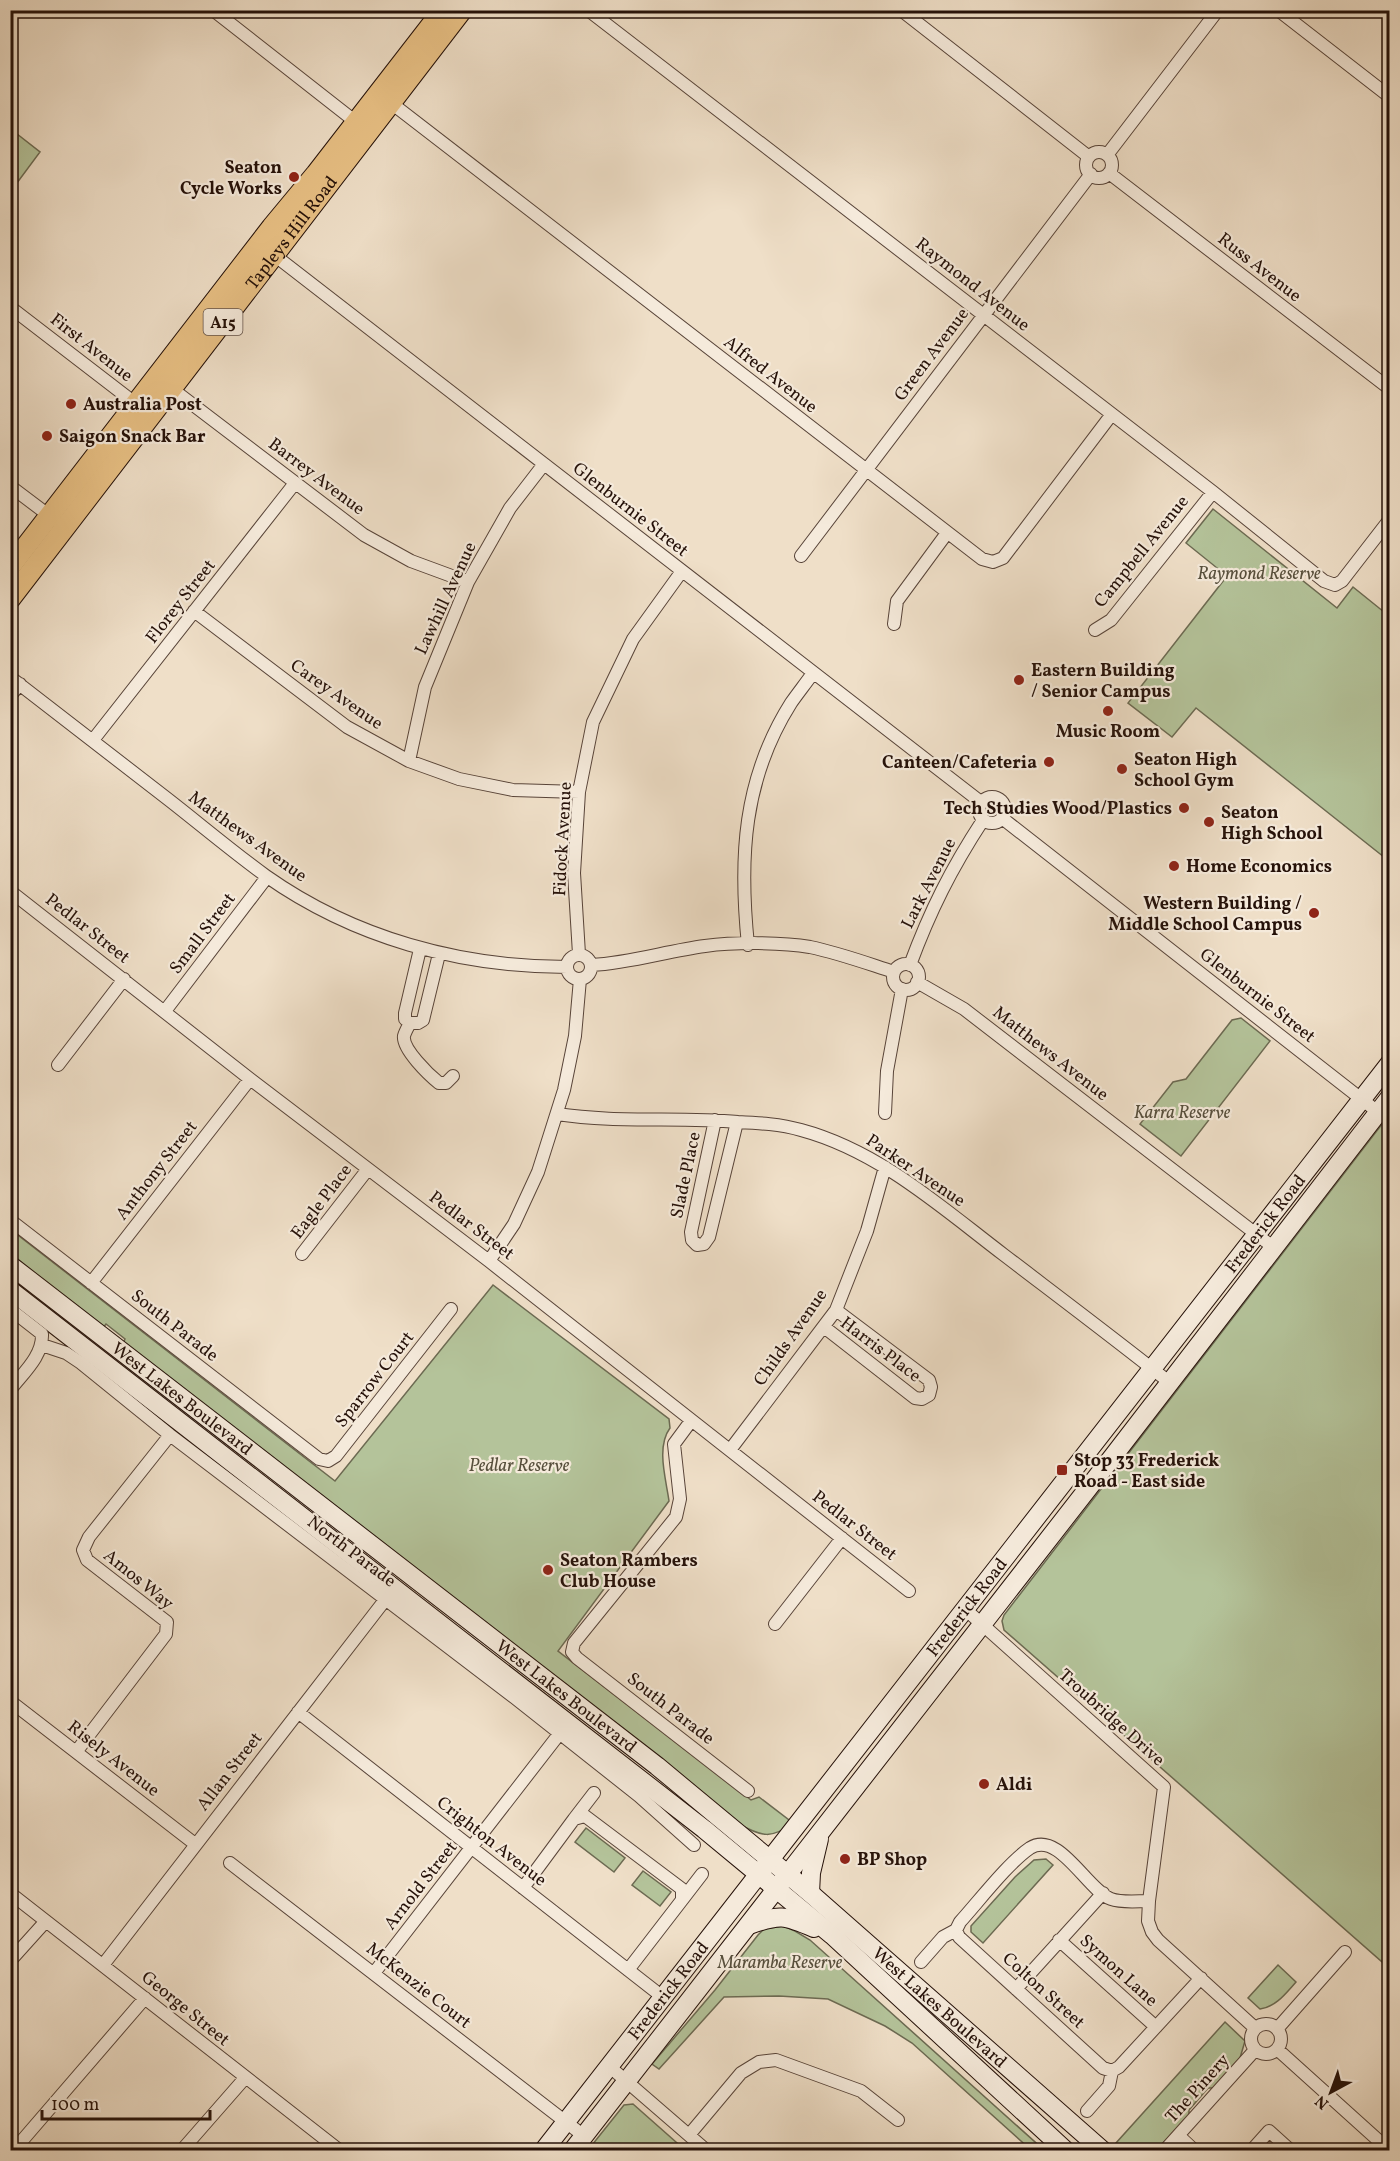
<svg xmlns="http://www.w3.org/2000/svg" width="1400" height="2161" viewBox="0 0 1400 2161" font-family="Vollkorn,serif">
  <style>
    .green { fill: #b4c39a; stroke: #6c6a52; stroke-width: 1.5 }
    .lines { fill: none; stroke-linecap: round; stroke-linejoin: round }
    .minor-casing { stroke: #584439; stroke-width: 14 }
    .secondary-casing { stroke: #251109; stroke-width: 20 }
    .primary-casing { stroke: #251109; stroke-width: 22 }
    .minor { stroke: #f5eadb; stroke-width: 12 }
    .secondary { stroke: #f5eadb; stroke-width: 18 }
    .primary { stroke: #e8c084; stroke-width: 20 }
    .poi-dot { fill: #8f2418; stroke: #f5eadb; stroke-width: 2 }
    .labels { text-anchor: middle; stroke-width: 4.5; stroke-linejoin: round; paint-order: stroke }
    .shield { fill: #f5eadb; stroke: #635248; stroke-width: 1.5 }
    .shield-label { font-size: 16px; font-weight: bold; fill: #251109 }
    .poi-label { font-size: 18px; font-weight: bold; fill: #251109; stroke: #f5eadb; text-anchor: start }
    .street-label { font-size: 18px; fill: #251109; stroke: #f5eadb }
    .park-label { font-size: 18px; font-style: italic; fill: #574f3c; stroke: #f5eadb }
  </style>
  <rect width="100%" height="100%" fill="#efdfc8"/>
  <filter id="stains"><feTurbulence type="fractalNoise" baseFrequency=".00333" numOctaves="4"/><feColorMatrix values="0 0 0 0 .2 0 0 0 0 .09 0 0 0 0 .02 0 0 0 .5 -.17"/></filter>
  <radialGradient id="worn" r=".72"><stop offset=".6" stop-color="#630" stop-opacity="0"/><stop offset="1" stop-color="#630" stop-opacity=".3"/></radialGradient>
  <path class="green" d="M 12,130 L 40,152 L 11,191 L 10,133 Z
    M 1213,509 L 1337,608 L 1353,587 L 1389,616 L 1389,861 L 1196,708 L 1172,737 L 1128,703 L 1227,576 L 1186,543 Z
    M 1241,1018 L 1270,1041 L 1181,1156 L 1140,1124 L 1173,1082 L 1186,1079 L 1232,1020 Z
    M 1389,1115 L 1389,1968 L 1004,1630 L 1002,1621 L 1004,1615 Z
    M 10,1229 L 335,1481 L 493,1285 L 669,1419 L 670,1428 C 656,1447 666,1479 669,1501 L 558,1651 L 746,1796 L 751,1800 L 759,1797 L 793,1823 C 772,1839 762,1837 739,1824 L 123,1344 L 125,1339 L 106,1324 L 103,1328 L 11,1256 Z
    M 586,1828 L 625,1858 L 614,1872 L 575,1842 Z
    M 1046,1859 L 1053,1865 L 983,1943 L 971,1932 L 971,1926 L 1015,1877 L 1034,1860 Z
    M 643,1871 L 671,1892 L 660,1906 L 632,1885 Z
    M 783,1926 L 795,1931 L 810,1940 L 1044,2150 L 1031,2150 L 912,2043 L 885,2026 L 828,1999 L 779,1996 L 724,1997 L 659,2069 L 652,2064 L 715,1990 L 758,1935 L 764,1929 Z
    M 1278,1965 L 1296,1982 C 1286,1993 1276,2007 1260,2009 L 1248,1998 Z
    M 1225,2022 L 1245,2041 L 1240,2058 L 1213,2088 L 1208,2088 L 1189,2110 L 1189,2115 L 1157,2150 L 1124,2150 L 1116,2143 Z
    M 633,2104 L 685,2150 L 588,2150 L 624,2105 Z"/>
  <g class="lines">
    <defs>
      <path id="minor" d="M 213,10 L 361,126
        M 588,10 L 1213,492 L 1324,581 L 1335,585 L 1342,581 L 1390,519
        M 901,10 L 1089,157
        M 1278,10 L 1390,97
        M 386,99 L 982,559 L 993,562 L 1003,558 L 1112,414
        M1086 165a13 13 0 1 1 26 0a13 13 0 1 1-26 0Z
        M 1107,155 L 1218,10
        M 1109,173 L 1390,389
        M 269,251 L 982,803
        M 10,307 L 140,407
        M 167,385 L 364,535 L 411,561 L 468,582
        M 10,486 L 55,520
        M 801,556 L 1091,174
        M 194,611 L 347,727 L 409,761 L 459,779 L 513,790 L 579,792
        M 894,624 L 897,601 L 947,533
        M 1095,630 L 1111,620 L 1213,492
        M 10,677 C 63,718 116,759 169,800 C 201,825 233,852 266,876 C 354,938 460,967 567,967
        M 10,696 L 20,684
        M 93,740 L 295,483
        M 409,761 L 425,687 L 468,582 L 510,508 L 544,464
        M979 810a13 13 0 1 1 26 0a13 13 0 1 1-26 0Z
        M 1002,818 L 1378,1112
        M 10,891 L 250,1079 L 489,1261 L 909,1591
        M 748,945 C 739,858 743,779 791,703 C 798,693 806,683 813,673
        M 420,949 L 405,1013 L 405,1019 L 410,1023 L 418,1023 L 423,1020 L 439,954
        M 579,954 L 574,873 L 579,792 L 593,722 L 633,639 L 682,571
        M567 967a12 12 0 1 1 24 0a12 12 0 1 1-24 0Z
        M893 977a13 13 0 1 1 26 0a13 13 0 1 1-26 0Z
        M 592,965 C 630,963 667,951 705,946 C 734,942 782,942 810,947 C 839,953 866,963 894,972
        M 910,965 C 930,911 951,869 983,820
        M 917,982 L 964,1009 L 1273,1247
        M 165,1011 L 267,877
        M 410,1023 C 408,1027 405,1032 404,1036 C 402,1049 429,1075 439,1083 L 446,1083 L 453,1076
        M 58,1065 L 124,979
        M 885,1113 L 887,1071 L 902,989
        M 557,1114 C 616,1123 678,1117 738,1122 C 759,1123 780,1124 801,1130 C 879,1151 941,1207 1004,1255 C 1059,1297 1115,1339 1169,1382
        M 715,1120 L 691,1232 L 692,1240 L 697,1245 L 704,1244 L 709,1237 L 737,1122
        M 10,1220 L 319,1459 L 328,1461 L 336,1456 L 451,1309
        M 302,1254 L 368,1169
        M 489,1261 L 514,1224 L 538,1172 L 564,1090 L 575,1036 L 580,979
        M 91,1283 L 250,1079
        M 10,1309 L 42,1334 C 43,1356 23,1373 10,1390
        M 824,1327 L 915,1398 L 922,1399 L 929,1395 L 931,1387 L 929,1380 L 836,1310
        M 42,1345 L 66,1353 L 81,1363 L 170,1435 L 515,1698 L 639,1796 L 694,1845
        M 691,1421 L 674,1444 L 680,1499 L 676,1517 L 574,1643 L 572,1652 L 577,1658 L 748,1791
        M 730,1450 L 836,1310 L 867,1231 L 885,1167
        M 965,1609 L 1164,1787 L 1149,1901 L 1148,1921 L 1152,1932 L 1158,1940 L 1255,2028
        M 775,1624 L 842,1538
        M 10,1701 L 195,1844
        M 298,1712 L 664,1998
        M 76,1752 L 166,1634 L 167,1622 L 87,1560 L 83,1550 L 89,1537 L 170,1435
        M 574,1819 L 594,1793
        M 230,1863 L 584,2136
        M 523,1888 L 574,1819 L 585,1816 L 682,1889 L 682,1900 L 628,1970
        M 10,1893 L 339,2150
        M 682,1900 L 702,1874
        M 956,1930 L 959,1937 L 1103,2068 L 1112,2071
        M 1059,1940 L 1156,2027
        M 10,1961 L 46,1921
        M 921,1962 L 943,1937 L 956,1930 L 960,1922 C 979,1901 1008,1863 1030,1848 C 1059,1830 1087,1890 1111,1899 C 1122,1903 1137,1901 1149,1901
        M 103,1965 L 385,1600
        M 374,1973 L 560,1733
        M 1016,1989 L 1103,1893
        M1251 2039a15 15 0 1 1 30 0a15 15 0 1 1-30 0Z
        M 1277,2029 L 1345,1952
        M 1277,2049 L 1389,2150
        M 610,2067 L 706,2150
        M 1087,2111 L 1109,2086 L 1112,2071 L 1119,2067 L 1201,1978
        M 689,2135 L 741,2073 L 759,2062 L 776,2060 L 861,2091 L 898,2120
        M 1179,2136 L 1194,2150
        M 14,2150 L 145,1998
        M 182,2150 L 245,2078
        M 1165,2150 L 1255,2050
        M 1252,2150 L 1269,2131 L 1290,2150"/>
      <g id="secondary">
        <path id="s1" d="M 10,1265 L 657,1766 L 810,1893 L 1102,2150"/>
        <path d="M 10,1290 L 704,1829 L 832,1935 L 1065,2150"/>
        <path d="M 810,1893 L 811,1873 L 819,1839"/>
        <path d="M 749,1925 C 780,1914 784,1915 814,1928"/>
        <path id="s2" d="M 544,2150 L 1390,1063"/>
        <path d="M 573,2150 L 1114,1455 L 1390,1097"/>
      </g>
      <g id="primary">
        <path d="M 10,567 L 272,227 L 316,174 L 443,10"/>
        <path id="s3" d="M 10,599 L 462,10"/>
      </g>
    </defs>
    <use href="#minor" class="minor-casing"/>
    <use href="#secondary" class="secondary-casing"/>
    <use href="#primary" class="primary-casing"/>
    <use href="#minor" class="minor"/>
    <use href="#secondary" class="secondary"/>
    <use href="#primary" class="primary"/>
  </g>
  <g class="poi-dot">
    <circle cx="294" cy="177" r="6"/>
    <circle cx="71" cy="404" r="6"/>
    <circle cx="47" cy="436" r="6"/>
    <circle cx="1019" cy="680" r="6"/>
    <circle cx="1108" cy="711" r="6"/>
    <circle cx="1049" cy="762" r="6"/>
    <circle cx="1122" cy="769" r="6"/>
    <circle cx="1184" cy="808" r="6"/>
    <circle cx="1209" cy="822" r="6"/>
    <circle cx="1174" cy="866" r="6"/>
    <circle cx="1314" cy="913" r="6"/>
    <rect x="1056" y="1464" width="12" height="12" rx="3"/>
    <circle cx="548" cy="1570" r="6"/>
    <circle cx="984" cy="1784" r="6"/>
    <circle cx="845" cy="1859" r="6"/>
  </g>
  <g class="labels">
    <rect class="shield" x="203.5" y="309" width="39" height="26" rx="4.5"/>
    <g class="shield-label">
      <text x="223" y="328">A15</text>
    </g>
    <g class="poi-label">
      <text x="282" y="173" text-anchor="end">Seaton<tspan x="282" dy="21">Cycle Works</tspan></text>
      <text x="83" y="410">Australia Post</text>
      <text x="59" y="442">Saigon Snack Bar</text>
      <text x="1031" y="676">Eastern Building<tspan x="1031" dy="21">/ Senior Campus</tspan></text>
      <text x="1108" y="737" text-anchor="middle">Music Room</text>
      <text x="1134" y="765">Seaton High<tspan x="1134" dy="21">School Gym</tspan></text>
      <text x="1037" y="768" text-anchor="end">Canteen/Cafeteria</text>
      <text x="1172" y="814" text-anchor="end">Tech Studies Wood/Plastics</text>
      <text x="1221" y="818">Seaton<tspan x="1221" dy="21">High School</tspan></text>
      <text x="1186" y="872">Home Economics</text>
      <text x="1302" y="909" text-anchor="end">Western Building /<tspan x="1302" dy="21">Middle School Campus</tspan></text>
      <text x="1074" y="1466">Stop 33 Frederick<tspan x="1074" dy="21">Road - East side</tspan></text>
      <text x="560" y="1566">Seaton Rambers<tspan x="560" dy="21">Club House</tspan></text>
      <text x="996" y="1790">Aldi</text>
      <text x="857" y="1865">BP Shop</text>
    </g>
    <g class="street-label">
      <text dy="6" stroke="none"><textPath href="#s3" startOffset="462">Tapleys Hill Road</textPath></text>
      <text transform="translate(1260 267) rotate(38)" y="6">Russ Avenue</text>
      <text transform="translate(973 284) rotate(38)" y="6">Raymond Avenue</text>
      <text transform="translate(92 347) rotate(38)" y="6">First Avenue</text>
      <text transform="translate(931 354) rotate(-53)" y="6">Green Avenue</text>
      <text transform="translate(771 374) rotate(38)" y="6">Alfred Avenue</text>
      <text transform="translate(317 476) rotate(37)" y="6">Barrey Avenue</text>
      <text transform="translate(631 509) rotate(38)" y="6">Glenburnie Street</text>
      <text transform="translate(1141 551) rotate(-51)" y="6">Campbell Avenue</text>
      <text transform="translate(445 598) rotate(-65)" y="6">Lawhill Avenue</text>
      <text transform="translate(180 601) rotate(-52)" y="6">Florey Street</text>
      <text transform="translate(337 694) rotate(35)" y="6">Carey Avenue</text>
      <text transform="translate(248 836) rotate(36)" y="6">Matthews Avenue</text>
      <text transform="translate(562 839) rotate(-87)" y="6">Fidock Avenue</text>
      <text transform="translate(928 883) rotate(-63)" y="6">Lark Avenue</text>
      <text transform="translate(88 928) rotate(38)" y="6">Pedlar Street</text>
      <text transform="translate(202 933) rotate(-53)" y="6">Small Street</text>
      <text transform="translate(1258 995) rotate(38)" y="6">Glenburnie Street</text>
      <text transform="translate(1051 1053) rotate(38)" y="6">Matthews Avenue</text>
      <text transform="translate(156 1170) rotate(-52)" y="6">Anthony Street</text>
      <text transform="translate(916 1170) rotate(34)" y="6">Parker Avenue</text>
      <text transform="translate(685 1175) rotate(-78)" y="6">Slade Place</text>
      <text transform="translate(321 1201) rotate(-53)" y="6">Eagle Place</text>
      <text dy="6" stroke="none"><textPath href="#s2" startOffset="1174">Frederick Road</textPath></text>
      <text transform="translate(472 1225) rotate(37)" y="6">Pedlar Street</text>
      <text transform="translate(175 1325) rotate(38)" y="6">South Parade</text>
      <text transform="translate(790 1337) rotate(-55)" y="6">Childs Avenue</text>
      <text transform="translate(881 1349) rotate(37)" y="6">Harris Place</text>
      <text transform="translate(374 1379) rotate(-52)" y="6">Sparrow Court</text>
      <text dy="6" stroke="none"><textPath href="#s1" startOffset="218">West Lakes Boulevard</textPath></text>
      <text transform="translate(855 1525) rotate(38)" y="6">Pedlar Street</text>
      <text transform="translate(352 1551) rotate(37)" y="6">North Parade</text>
      <text transform="translate(139 1579) rotate(39)" y="6">Amos Way</text>
      <text dy="6" stroke="none"><textPath href="#s2" startOffset="688">Frederick Road</textPath></text>
      <text dy="6" stroke="none"><textPath href="#s1" startOffset="704">West Lakes Boulevard</textPath></text>
      <text transform="translate(671 1708) rotate(38)" y="6">South Parade</text>
      <text transform="translate(1112 1717) rotate(42)" y="6">Troubridge Drive</text>
      <text transform="translate(114 1758) rotate(38)" y="6">Risely Avenue</text>
      <text transform="translate(229 1771) rotate(-52)" y="6">Allan Street</text>
      <text transform="translate(492 1841) rotate(38)" y="6">Crighton Avenue</text>
      <text transform="translate(420 1885) rotate(-52)" y="6">Arnold Street</text>
      <text transform="translate(1119 1970) rotate(42)" y="6">Symon Lane</text>
      <text transform="translate(419 1985) rotate(38)" y="6">McKenzie Court</text>
      <text transform="translate(1044 1990) rotate(42)" y="6">Colton Street</text>
      <text dy="6" stroke="none"><textPath href="#s2" startOffset="202">Frederick Road</textPath></text>
      <text dy="6" stroke="none"><textPath href="#s1" startOffset="1190">West Lakes Boulevard</textPath></text>
      <text transform="translate(186 2008) rotate(39)" y="6">George Street</text>
      <text transform="translate(1197 2088) rotate(-48)" y="6">The Pinery</text>
    </g>
    <g class="park-label">
      <text x="1259" y="579">Raymond Reserve</text>
      <text x="1182" y="1118">Karra Reserve</text>
      <text x="519" y="1471">Pedlar Reserve</text>
      <text x="780" y="1968">Maramba Reserve</text>
    </g>
  </g>
  <rect width="1400" height="2161" fill="none" stroke="#efdfc8" stroke-width="36"/>
  <rect x="12" y="12" width="1376" height="2137" fill="none" stroke="#251109" stroke-width="3"/>
  <rect x="18" y="18" width="1364" height="2125" fill="none" stroke="#251109" stroke-width="1.5"/>
  <g transform="translate(1331 2092) rotate(221)" stroke="#f5eadb" stroke-width="4.5" paint-order="stroke">
  <path d="M0-4.5L10 22L0 15L-10 22Z" fill="#251109"/>
  <text y="-9" font-size="16" font-weight="bold" text-anchor="middle" fill="#251109">N</text>
  </g>
  <path d="M42 2110v9h168v-9" fill="none" stroke="#251109" stroke-width="3"/>
  <text x="51" y="2110" font-size="18" fill="#251109" stroke="#f5eadb" stroke-width="4.5" paint-order="stroke">100 m</text>
  <rect width="100%" height="100%" filter="url(#stains)"/>
  <rect width="100%" height="100%" fill="url(#worn)"/>
</svg>
